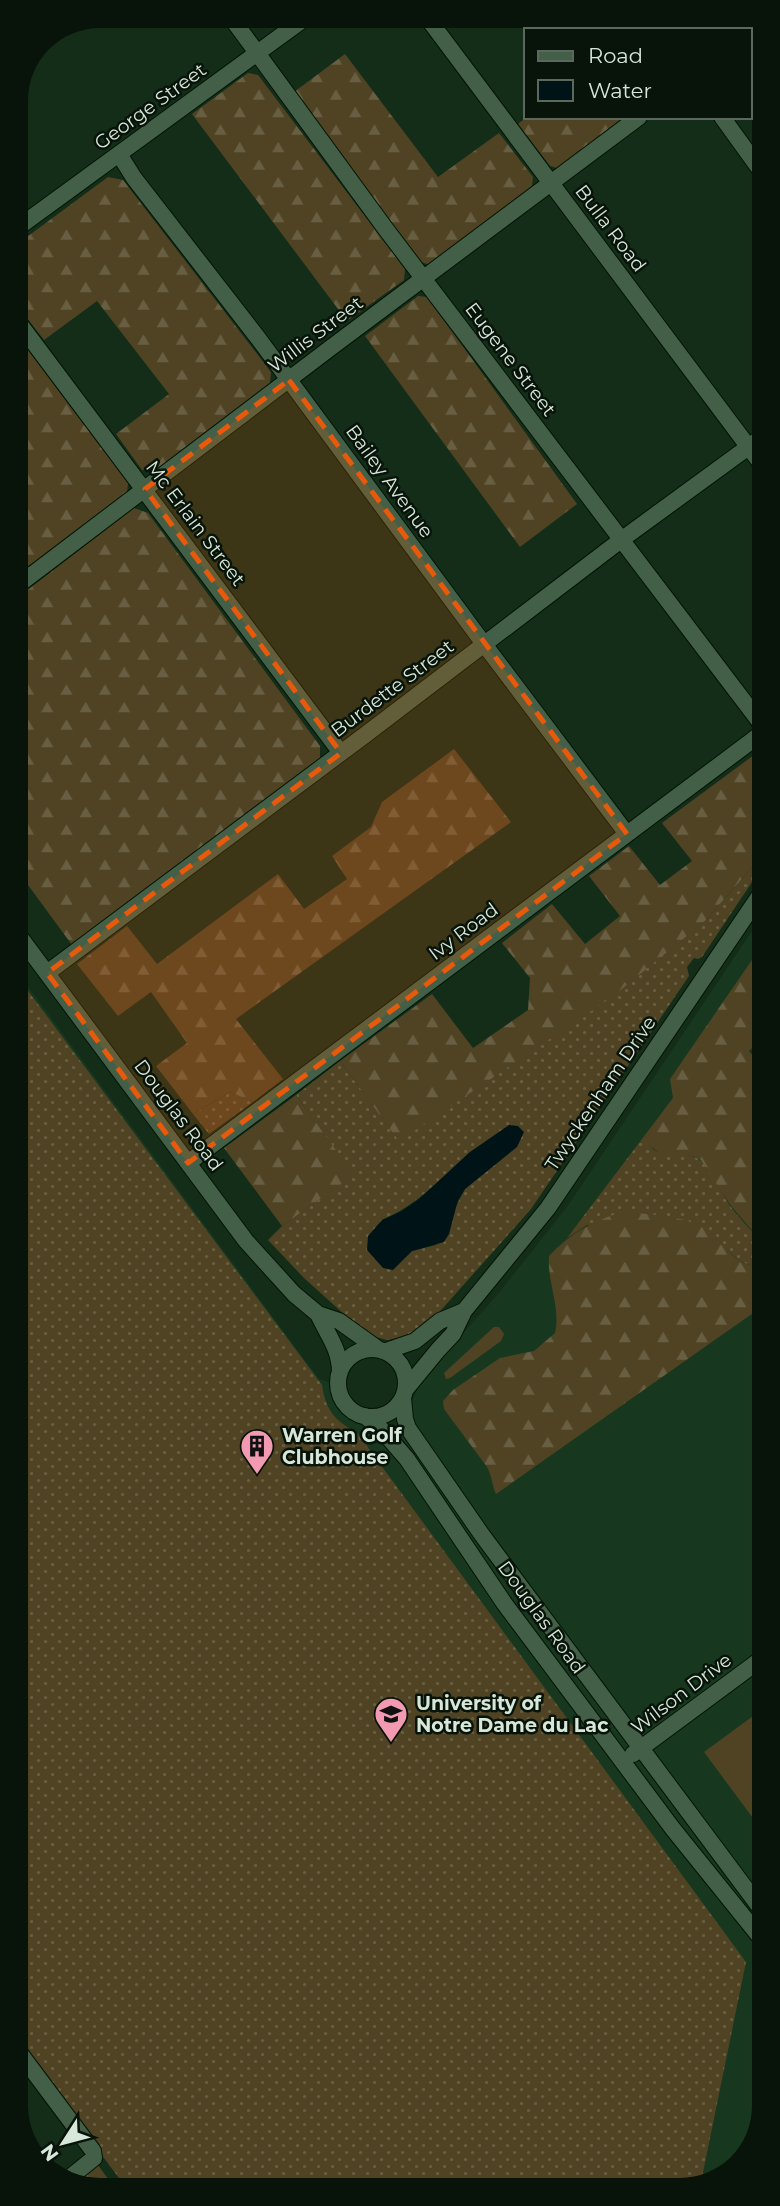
<svg xmlns="http://www.w3.org/2000/svg" width="780" height="2206" viewBox="0 0 780 2206" font-family="Montserrat,sans-serif">
  <style>
    .built { fill: #17381f }
    .grass { fill: url(#grass-dots); fill-rule: evenodd }
    .forest { fill: url(#forest-firs) }
    .pitch { fill: #4f4323 }
    .water { fill: #001418 }
    .lines { fill: none; stroke-linecap: round; stroke-linejoin: round }
    .minor-casing { stroke: #001504; stroke-width: 18 }
    .minor { stroke: #435f47; stroke-width: 16 }
    .marked { fill: #e8590c; fill-opacity: 0.2; stroke: #e8590c; stroke-width: 5; stroke-dasharray: 14 9; stroke-linejoin: round }
    .labels { text-anchor: middle; stroke-width: 5; stroke-linejoin: round; paint-order: stroke }
    .street-label { font-size: 19px; fill: #d7e7d9; stroke: #08130a }
    .poi-label { font-size: 19px; font-weight: bold; fill: #d7e7d9; stroke: #08130a; text-anchor: start }
  </style>
  <defs>
    <pattern id="grass-dots" width="8" height="8" patternUnits="userSpaceOnUse" patternTransform="scale(1.75)"><rect width="8" height="8" fill="#4f4323"/><path d="M2 2h.1M6 6h.1" fill="none" stroke="#685e42" stroke-width="1.8" stroke-linecap="round"/></pattern>
    <pattern id="forest-firs" width="22" height="20" patternUnits="userSpaceOnUse" patternTransform="scale(1.75)"><rect width="22" height="20" fill="#4f4323"/><path d="M5 1l3.5 6h-7zM16 11l3.5 6h-7z" fill="#685e42"/></pattern>
  </defs>
  <rect width="100%" height="100%" fill="#132d19"/>
  <path class="built" d="M 762,916 L 764,2106 L 747,2157 L 702,2187 L 128,2190 L 19,2045 L 17,972 L 319,1379 L 331,1383 L 334,1396 L 339,1406 L 346,1414 L 372,1431 L 383,1442 L 413,1420 L 411,1405 L 420,1382 L 498,1294 L 567,1207 Z"/>
  <path class="grass" d="M 762,856 L 762,867 L 702,957 L 698,959 L 694,958 L 687,967 L 689,976 L 531,1209 L 443,1308 L 420,1330 L 404,1337 L 387,1340 L 372,1336 L 356,1325 L 304,1278 L 268,1240 L 282,1226 L 353,1175 L 296,1095 L 340,1061 L 399,1140 L 705,921 ZM 470,1152 L 498,1161 L 465,1189 L 436,1245 L 412,1251 L 404,1258 L 382,1220 C 417,1205 442,1178 470,1152 Z
    M 17,976 L 322,1385 C 326,1412 335,1420 358,1434 L 746,1962 L 700,2187 L 128,2190 L 19,2045 Z
    M 230,1092 L 253,1102 L 209,1134 L 193,1114 Z
    M 645,1135 C 653,1166 682,1146 700,1160 C 711,1168 722,1193 730,1206 C 740,1219 752,1231 763,1243 L 763,1267 C 739,1265 734,1257 719,1240 L 587,1225 L 567,1238 Z"/>
  <path class="forest" d="M 534,16 L 632,16 L 642,30 L 545,30 Z
    M 345,54 L 438,177 L 499,133 L 533,177 L 532,186 L 430,265 L 421,262 L 294,92 Z
    M 248,73 L 258,75 L 405,269 L 404,280 L 347,321 L 192,114 Z
    M 527,117 L 624,117 L 557,168 L 550,166 L 518,124 Z
    M 108,177 L 123,180 L 271,372 L 270,383 L 154,471 L 142,470 L 116,434 L 169,394 L 97,301 L 44,340 L 16,304 L 16,245 Z
    M 418,296 L 427,297 L 577,504 L 520,547 L 365,336 Z
    M 16,334 L 128,483 L 127,494 L 17,576 Z
    M 134,508 L 148,513 L 320,746 L 320,758 L 72,945 L 17,870 L 17,598 Z
    M 454,749 L 511,822 L 236,1019 L 283,1079 L 253,1102 L 230,1092 L 193,1114 L 156,1066 L 187,1043 L 151,992 L 118,1016 L 77,964 L 127,926 L 157,964 L 278,874 L 304,909 L 347,879 L 332,856 L 371,827 L 382,802 Z
    M 762,749 L 762,856 L 705,921 L 612,997 L 399,1141 L 340,1061 L 432,994 L 473,1048 L 528,1010 L 530,978 L 502,943 L 552,904 L 585,944 L 620,916 L 589,876 L 629,846 L 660,885 L 692,861 L 662,823 Z
    M 763,944 L 763,1038 L 749,1051 L 763,1069 L 763,1243 L 731,1206 L 701,1160 L 693,1156 L 661,1154 L 647,1144 L 645,1135 L 673,1098 L 670,1079 Z
    M 296,1095 L 354,1175 L 282,1226 L 224,1148 Z
    M 621,1212 C 646,1214 684,1215 706,1229 C 733,1245 725,1264 763,1267 L 763,1306 L 496,1494 C 492,1485 492,1476 487,1467 L 444,1409 L 443,1401 L 453,1390 L 500,1358 L 534,1351 L 555,1333 C 561,1308 547,1282 549,1256 C 573,1231 589,1224 621,1212 Z
    M 494,1327 L 499,1327 L 504,1334 L 501,1341 L 450,1378 L 446,1379 L 444,1373 Z
    M 98,2165 L 116,2190 L 94,2190 L 75,2182 Z"/>
  <path class="pitch" d="M 764,1708 L 764,1833 L 704,1752 Z"/>
  <path class="water" d="M 509,1125 L 518,1126 L 524,1132 L 517,1147 L 465,1189 L 458,1200 L 449,1234 L 444,1242 L 412,1251 L 393,1270 L 383,1268 L 367,1250 L 368,1236 L 382,1220 L 400,1212 L 418,1200 L 470,1152 Z"/>
  <g class="lines">
    <defs>
      <path id="minor" d="M 230,16 L 385,228 L 762,725
        M 426,16 L 762,465
        M 646,16 L 656,30
        M 722,117 L 761,171
        M 119,154 L 134,178 L 258,338 L 484,644 L 627,834
        M 16,229 L 308,16
        M 16,319 L 341,753
        M 17,586 L 329,349 L 639,117
        M 17,933 L 246,1241 L 294,1294 L 318,1314 L 339,1321 L 378,1349
        M 47,973 L 365,735 L 621,540 L 762,437
        M 188,1163 L 762,733
        M 318,1314 C 327,1334 340,1349 340,1372
        M338 1383a34 34 0 1 1 68 0a34 34 0 1 1-68 0Z
        M 386,1351 L 415,1341 L 440,1321 L 464,1311
        M 406,1389 L 438,1350 L 453,1334 L 464,1311 L 548,1208 L 762,892
        M 403,1398 L 405,1419 L 408,1428 L 482,1535 L 764,1913
        M 365,1416 L 381,1429 L 407,1459 L 504,1603 L 673,1829 L 764,1942
        M 633,1754 L 764,1657
        M 19,2052 L 93,2151 L 94,2158 L 68,2179"/>
    </defs>
    <use href="#minor" class="minor-casing"/>
    <use href="#minor" class="minor"/>
  </g>
  <path class="marked" d="M 289,380 L 627,834 L 188,1163 L 47,973 L 341,753 L 145,489 Z"/>
  <defs>
    <symbol id="building-pin" viewBox="-11 -11 22 30"><path d="M0 17L-7.5 6A9.5 9.5 0 1 1 7.5 6Z" fill="#f19ab1" stroke="#08130a"/><path d="M-4-6H4V6H1V3H-1V6H-4ZM-2.5-4.3h1.7v1.8h-1.7ZM.8-4.3h1.7v1.8H.8ZM-2.5-1h1.7V.8h-1.7ZM.8-1h1.7V.8H.8Z" fill="#111"/></symbol>
    <symbol id="university-pin" viewBox="-11 -11 22 30"><path d="M0 17L-7.5 6A9.5 9.5 0 1 1 7.5 6Z" fill="#f19ab1" stroke="#08130a"/><path d="M0-5L7-2L0 1L-7-2ZM-4 1L0 2.5L4 1V4Q0 6-4 4Z" fill="#111"/></symbol>
  </defs>
  <g fill-rule="evenodd">
    <use href="#building-pin" x="238" y="1427" width="38" height="52"/>
    <use href="#university-pin" x="372" y="1695" width="38" height="52"/>
  </g>
  <g class="labels">
    <g class="street-label">
      <text transform="translate(150 106) rotate(-36)" y="7">George Street</text>
      <text transform="translate(611 228) rotate(53)" y="7">Bulla Road</text>
      <text transform="translate(315 334) rotate(-37)" y="7">Willis Street</text>
      <text transform="translate(511 359) rotate(53)" y="7">Eugene Street</text>
      <text transform="translate(390 481) rotate(54)" y="7">Bailey Avenue</text>
      <text transform="translate(196 523) rotate(53)" y="7">Mc Erlain Street</text>
      <text transform="translate(392 688) rotate(-37)" y="7">Burdette Street</text>
      <text transform="translate(463 931) rotate(-37)" y="7">Ivy Road</text>
      <text transform="translate(600 1093) rotate(-56)" y="7">Twyckenham Drive</text>
      <text transform="translate(179 1115) rotate(53)" y="7">Douglas Road</text>
      <text transform="translate(542 1617) rotate(54)" y="7">Douglas Road</text>
      <text transform="translate(681 1693) rotate(-37)" y="7">Wilson Drive</text>
    </g>
    <g class="poi-label">
      <text x="282" y="1442">Warren Golf<tspan x="282" dy="22">Clubhouse</tspan></text>
      <text x="416" y="1710">University of<tspan x="416" dy="22">Notre Dame du Lac</tspan></text>
    </g>
  </g>
  <path d="M0 0H780V2206H0ZM100 28H680A72 72 0 0 1 752 100V2106A72 72 0 0 1 680 2178H100A72 72 0 0 1 28 2106V100A72 72 0 0 1 100 28Z" fill="#08130a" fill-rule="evenodd"/>
  <rect x="524" y="28" width="228" height="91" fill="#08130a" stroke="#5b685d" stroke-width="2"/>
  <rect x="538" y="51" width="35" height="10" fill="#435f47" stroke="#5b685d" stroke-width="2"/>
  <text x="588" y="63" font-size="21" fill="#d7e7d9">Road</text>
  <rect x="538" y="80" width="35" height="21" fill="#001418" stroke="#5b685d" stroke-width="2"/>
  <text x="588" y="98" font-size="21" fill="#d7e7d9">Water</text>
  <g transform="translate(63 2143) rotate(234)" stroke="#08130a" stroke-width="5" paint-order="stroke">
  <path d="M0-5L12 26L0 18L-12 26Z" fill="#d7e7d9"/>
  <text y="-10" font-size="19" font-weight="bold" text-anchor="middle" fill="#d7e7d9">N</text>
  </g>
</svg>
